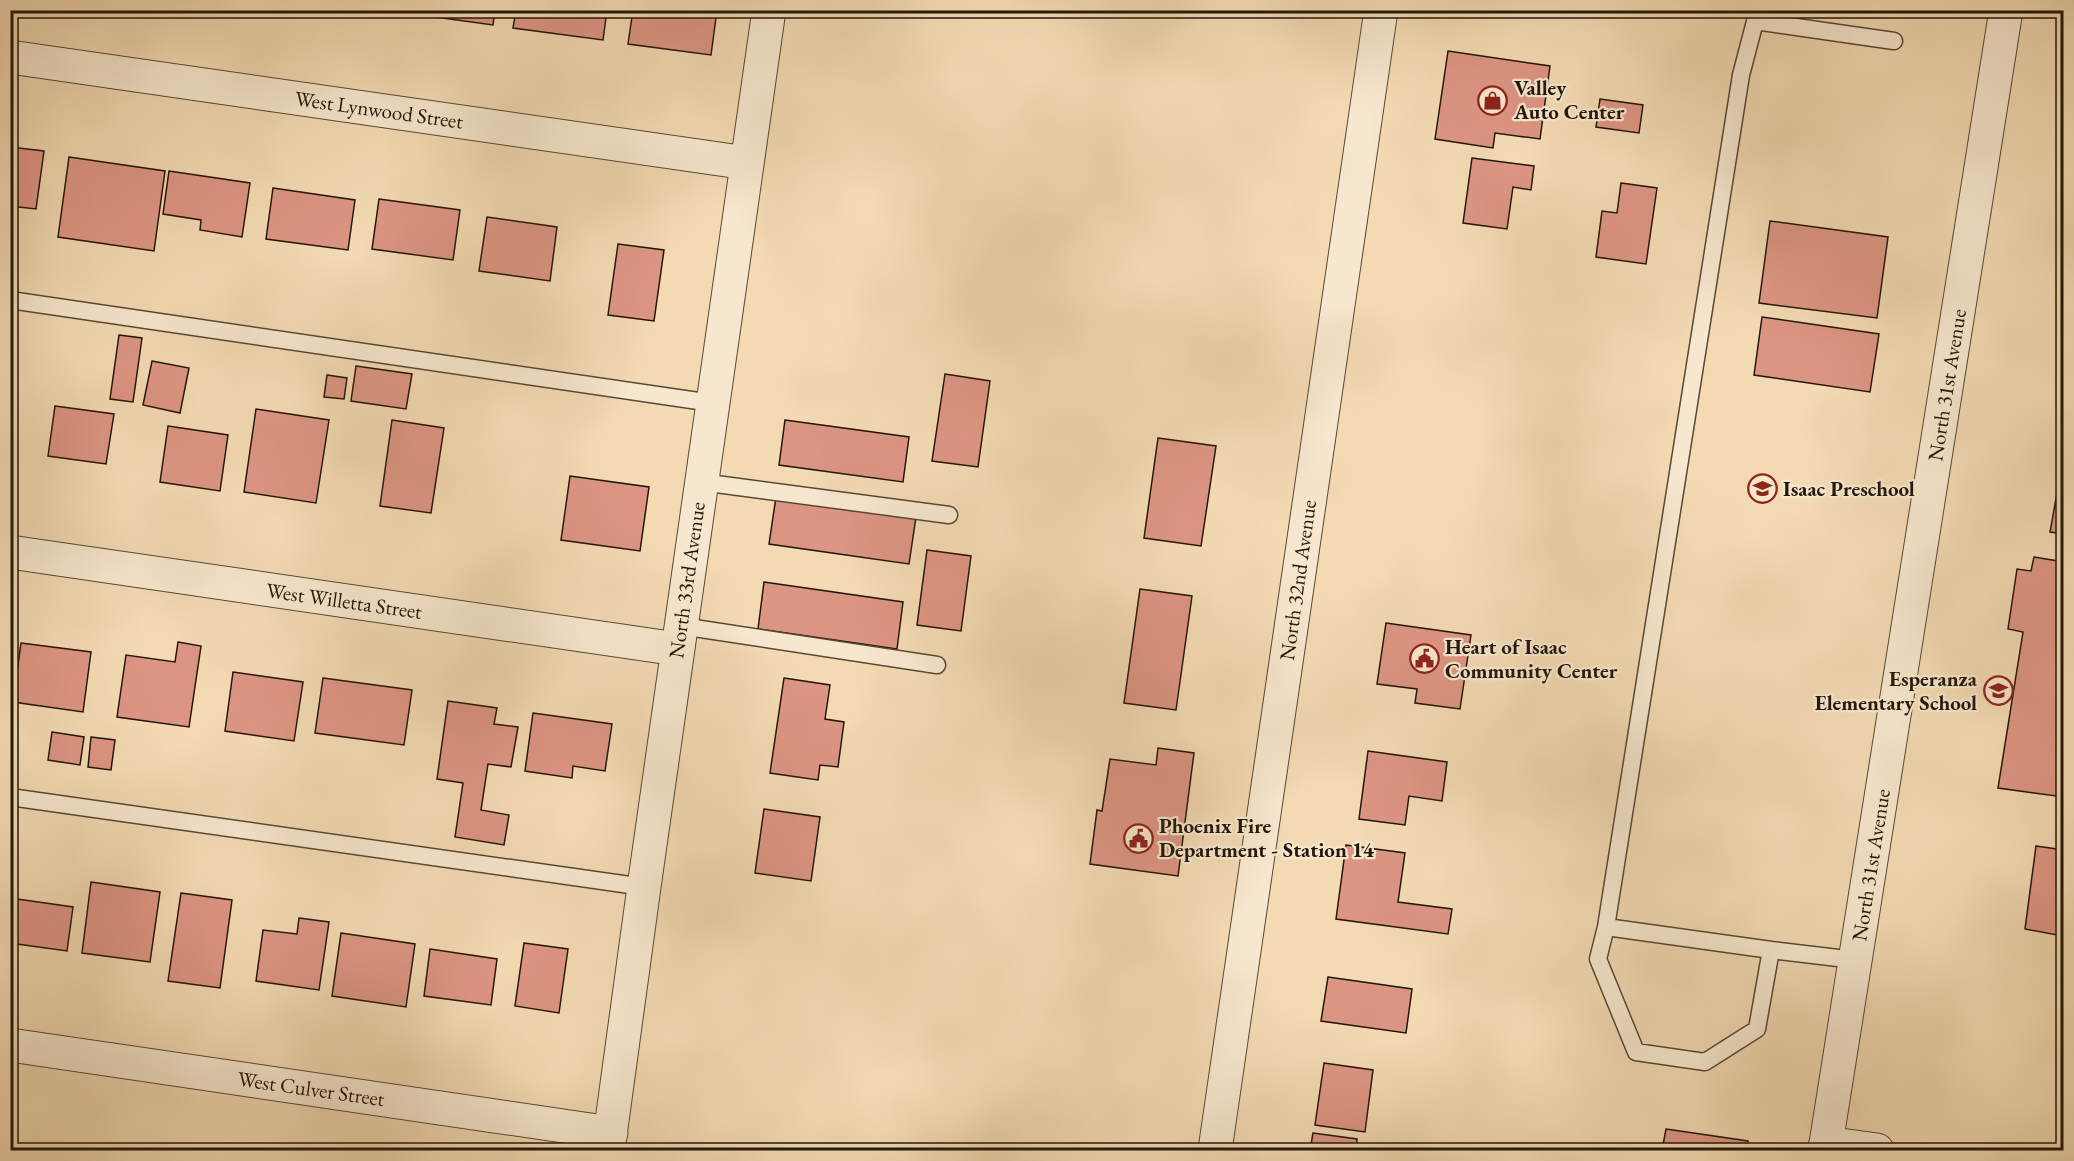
<svg xmlns="http://www.w3.org/2000/svg" width="2074" height="1161" viewBox="0 0 2074 1161" font-family="'EB Garamond',serif">
  <style>
    .building { fill: #dd9583; stroke: #241609; stroke-width: 1.5 }
    .lines { fill: none; stroke-linecap: round; stroke-linejoin: round }
    .service-casing { stroke: #584734; stroke-width: 19 }
    .minor-casing { stroke: #584734; stroke-width: 35 }
    .tertiary-casing { stroke: #584734; stroke-width: 35 }
    .service { stroke: #f7e7ce; stroke-width: 16 }
    .minor { stroke: #f7e7ce; stroke-width: 33 }
    .tertiary { stroke: #f7e7ce; stroke-width: 33 }
    .labels { text-anchor: middle; stroke-width: 4.5; stroke-linejoin: round; paint-order: stroke }
    .poi-label { font-size: 21px; font-weight: bold; fill: #241609; stroke: #f7e7ce; text-anchor: start }
    .street-label { font-size: 21px; fill: #241609; stroke: #f7e7ce }
  </style>
  <rect width="100%" height="100%" fill="#f3dab3"/>
  <filter id="stains"><feTurbulence type="fractalNoise" baseFrequency=".00333" numOctaves="4"/><feColorMatrix values="0 0 0 0 .2 0 0 0 0 .09 0 0 0 0 .02 0 0 0 .5 -.17"/></filter>
  <radialGradient id="worn" r=".72"><stop offset=".6" stop-color="#630" stop-opacity="0"/><stop offset="1" stop-color="#630" stop-opacity=".3"/></radialGradient>
  <path class="building" d="M 422,10 L 495,10 L 493,25 L 421,15 Z
    M 516,10 L 607,10 L 603,40 L 513,28 Z
    M 633,10 L 717,10 L 711,55 L 628,44 Z
    M 1448,51 L 1550,66 L 1540,139 L 1495,133 L 1493,148 L 1435,139 Z
    M 1600,99 L 1643,105 L 1639,133 L 1596,127 Z
    M 10,147 L 44,151 L 36,209 L 10,206 Z
    M 69,157 L 165,171 L 154,251 L 58,237 Z
    M 1472,158 L 1534,166 L 1531,190 L 1513,187 L 1507,229 L 1463,223 Z
    M 169,171 L 250,183 L 242,237 L 200,230 L 201,220 L 163,214 Z
    M 1621,183 L 1657,188 L 1646,264 L 1596,257 L 1602,211 L 1617,213 Z
    M 273,188 L 355,200 L 348,250 L 266,239 Z
    M 379,199 L 460,210 L 453,260 L 372,249 Z
    M 487,217 L 557,227 L 550,281 L 479,271 Z
    M 1770,221 L 1888,237 L 1877,318 L 1759,303 Z
    M 618,244 L 664,250 L 654,321 L 608,315 Z
    M 1762,317 L 1879,334 L 1870,392 L 1754,375 Z
    M 119,335 L 142,338 L 133,402 L 110,399 Z
    M 152,361 L 189,368 L 180,413 L 143,405 Z
    M 356,366 L 412,374 L 406,409 L 351,401 Z
    M 945,374 L 990,381 L 978,467 L 932,461 Z
    M 327,375 L 347,378 L 344,399 L 324,397 Z
    M 55,406 L 114,414 L 106,464 L 48,456 Z
    M 256,409 L 329,420 L 316,503 L 244,492 Z
    M 392,420 L 444,428 L 431,513 L 380,506 Z
    M 785,420 L 909,437 L 903,482 L 779,465 Z
    M 168,426 L 228,435 L 220,491 L 160,482 Z
    M 1158,438 L 1216,446 L 1201,546 L 1144,538 Z
    M 2064,454 L 2064,534 L 2050,532 Z
    M 570,476 L 649,487 L 640,551 L 561,540 Z
    M 776,497 L 916,517 L 909,564 L 769,544 Z
    M 927,550 L 971,556 L 961,631 L 917,625 Z
    M 2034,557 L 2064,562 L 2064,797 L 1998,788 L 2023,632 L 2008,629 L 2017,569 L 2031,571 Z
    M 764,582 L 903,602 L 897,649 L 758,629 Z
    M 1140,589 L 1192,596 L 1176,710 L 1124,703 Z
    M 1386,623 L 1471,635 L 1460,709 L 1415,703 L 1417,689 L 1377,684 Z
    M 178,642 L 201,646 L 189,727 L 117,717 L 126,655 L 175,662 Z
    M 21,643 L 91,652 L 83,712 L 13,702 Z
    M 233,672 L 303,682 L 294,741 L 225,731 Z
    M 323,678 L 412,690 L 404,745 L 315,733 Z
    M 784,678 L 830,685 L 825,719 L 844,722 L 838,767 L 820,765 L 818,780 L 770,773 Z
    M 448,701 L 497,708 L 494,724 L 518,727 L 511,767 L 488,764 L 481,810 L 509,815 L 504,845 L 455,837 L 463,783 L 437,779 Z
    M 533,713 L 612,724 L 605,771 L 573,766 L 572,778 L 525,771 Z
    M 52,732 L 84,737 L 80,765 L 48,760 Z
    M 91,737 L 115,740 L 111,770 L 88,767 Z
    M 1158,748 L 1194,753 L 1178,876 L 1090,864 L 1097,810 L 1102,811 L 1110,759 L 1156,765 Z
    M 1368,751 L 1447,762 L 1442,801 L 1409,796 L 1405,825 L 1359,819 Z
    M 764,809 L 820,817 L 811,881 L 755,873 Z
    M 1346,845 L 1405,853 L 1398,902 L 1452,909 L 1448,934 L 1336,919 Z
    M 2036,846 L 2064,850 L 2064,960 L 2061,959 L 2063,936 L 2025,929 Z
    M 91,882 L 160,892 L 150,962 L 82,953 Z
    M 181,893 L 232,900 L 220,988 L 168,981 Z
    M 10,898 L 73,907 L 67,951 L 10,943 Z
    M 299,918 L 329,922 L 319,990 L 256,981 L 263,930 L 297,934 Z
    M 341,933 L 415,944 L 406,1007 L 332,996 Z
    M 524,943 L 568,949 L 559,1013 L 515,1006 Z
    M 430,949 L 497,959 L 491,1005 L 424,996 Z
    M 1328,977 L 1412,989 L 1406,1033 L 1321,1021 Z
    M 1324,1063 L 1373,1070 L 1365,1132 L 1315,1125 Z
    M 1666,1129 L 1748,1141 L 1747,1150 L 1662,1150 Z
    M 1313,1133 L 1357,1139 L 1356,1150 L 1310,1150 Z"/>
  <g class="lines">
    <defs>
      <path id="service" d="M 1758,10 L 1741,75 L 1606,927 L 1598,959 L 1636,1052 L 1705,1062 L 1757,1029 L 1771,950 L 1855,960
        M 1755,21 L 1894,41
        M 10,300 L 712,403
        M 701,482 L 949,515
        M 681,626 L 937,665
        M 10,797 L 644,887
        M 1606,927 L 1771,950"/>
      <path id="minor" d="M 10,57 L 747,163
        M 10,552 L 677,649
        M 10,1045 L 611,1133
        M 1826,1143 L 1877,1150
        M 608,1150 L 644,887 L 769,10
        M 1215,1150 L 1381,10"/>
      <path id="tertiary" d="M 1825,1150 L 2006,10"/>
    </defs>
    <use href="#service" class="service-casing"/>
    <use href="#minor" class="minor-casing"/>
    <use href="#tertiary" class="tertiary-casing"/>
    <use href="#service" class="service"/>
    <use href="#minor" class="minor"/>
    <use href="#tertiary" class="tertiary"/>
  </g>
  <defs>
    <symbol id="shop-ring" viewBox="-11 -11 22 22"><circle r="9.5" fill="#f7e7ce" stroke="#8f2418" stroke-width="1.5"/><path d="M-5-2.5h2.3a2.7 3.5 0 0 1 5.4 0H5L5.5 6h-11ZM-1.5-2.5h3a1.5 2.3 0 0 0-3 0Z" fill="#8f2418"/></symbol>
    <symbol id="school-ring" viewBox="-11 -11 22 22"><circle r="9.5" fill="#f7e7ce" stroke="#8f2418" stroke-width="1.5"/><path d="M0-5L7-2L0 1L-7-2ZM-4 1L0 2.5L4 1V4Q0 6-4 4Z" fill="#8f2418"/></symbol>
    <symbol id="civic-ring" viewBox="-11 -11 22 22"><circle r="9.5" fill="#f7e7ce" stroke="#8f2418" stroke-width="1.5"/><path d="M-.6-6.5H3V-4.5H.6V-3L4-1V1h2V6H-6V1h2V-1L-.6-3ZM-1.2 2.5V6h2.4V2.5Z" fill="#8f2418"/></symbol>
  </defs>
  <g fill-rule="evenodd">
    <use href="#shop-ring" x="1476" y="84" width="33" height="33"/>
    <use href="#school-ring" x="1746" y="472" width="33" height="33"/>
    <use href="#civic-ring" x="1408" y="642" width="33" height="33"/>
    <use href="#school-ring" x="1982" y="674" width="33" height="33"/>
    <use href="#civic-ring" x="1122" y="822" width="33" height="33"/>
  </g>
  <g class="labels">
    <g class="poi-label">
      <text x="1514" y="95">Valley<tspan x="1514" dy="24">Auto Center</tspan></text>
      <text x="1783" y="496">Isaac Preschool</text>
      <text x="1445" y="654">Heart of Isaac<tspan x="1445" dy="24">Community Center</tspan></text>
      <text x="1977" y="686" text-anchor="end">Esperanza<tspan x="1977" dy="24">Elementary School</tspan></text>
      <text x="1159" y="833">Phoenix Fire<tspan x="1159" dy="24">Department - Station 14</tspan></text>
    </g>
    <g class="street-label">
      <text transform="translate(379 110) rotate(8)" y="7">West Lynwood Street</text>
      <text transform="translate(1947 385) rotate(-81)" y="7">North 31st Avenue</text>
      <text transform="translate(687 580) rotate(-82)" y="7">North 33rd Avenue</text>
      <text transform="translate(1298 580) rotate(-82)" y="7">North 32nd Avenue</text>
      <text transform="translate(344 601) rotate(8)" y="7">West Willetta Street</text>
      <text transform="translate(1871 865) rotate(-81)" y="7">North 31st Avenue</text>
      <text transform="translate(311 1089) rotate(8)" y="7">West Culver Street</text>
    </g>
  </g>
  <rect width="2074" height="1161" fill="none" stroke="#f3dab3" stroke-width="36"/>
  <rect x="12" y="12" width="2050" height="1137" fill="none" stroke="#241609" stroke-width="3"/>
  <rect x="18" y="18" width="2038" height="1125" fill="none" stroke="#241609" stroke-width="1.5"/>
  <rect width="100%" height="100%" filter="url(#stains)"/>
  <rect width="100%" height="100%" fill="url(#worn)"/>
</svg>
